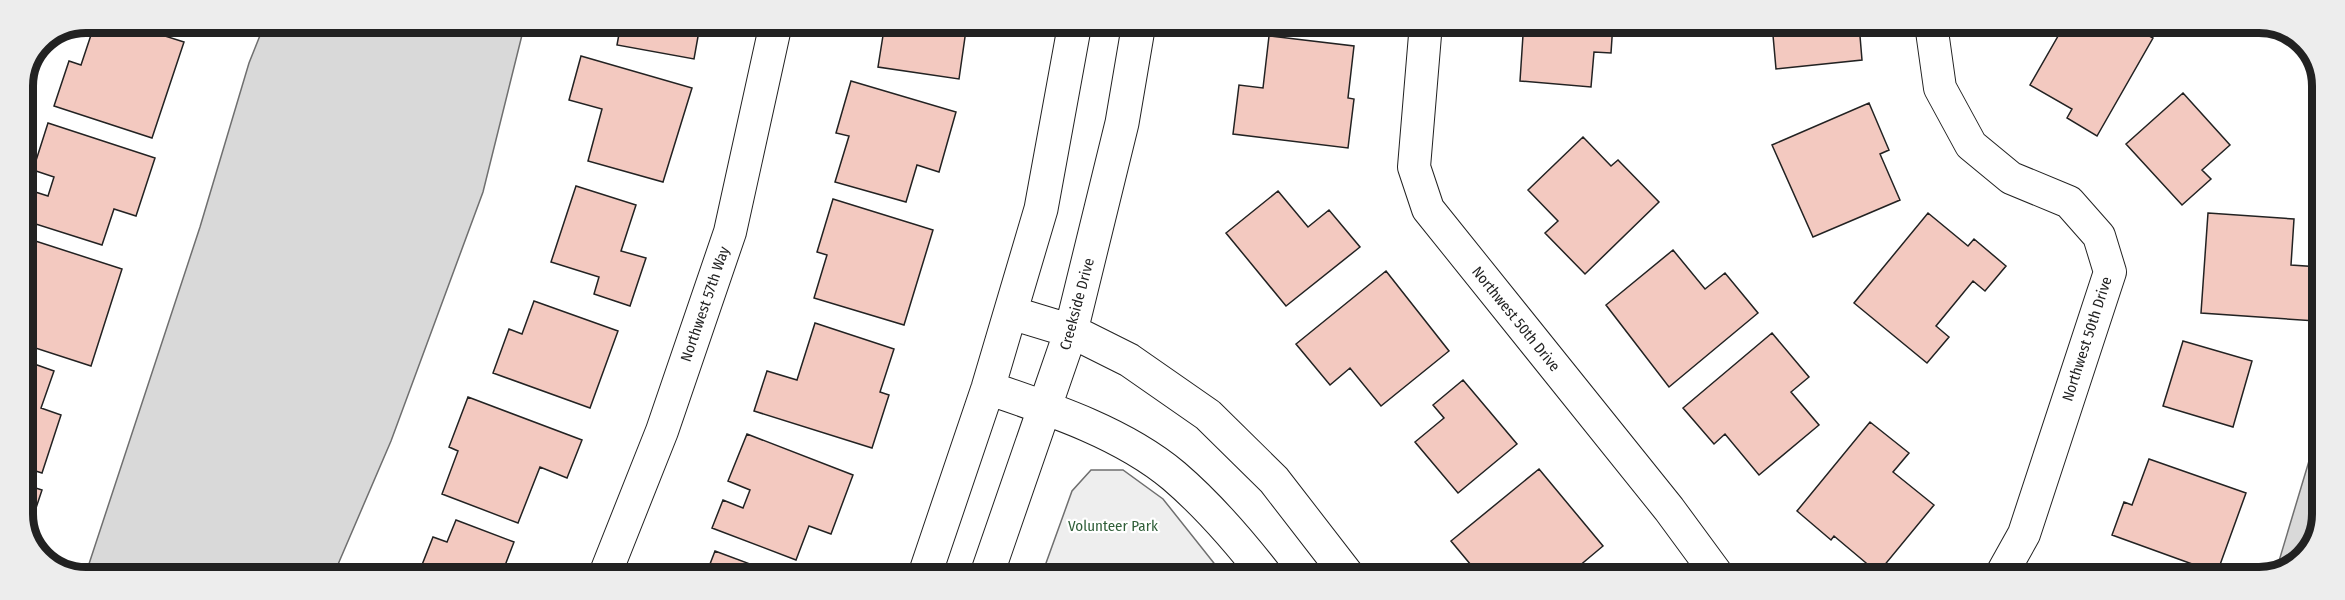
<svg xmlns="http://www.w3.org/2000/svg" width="2345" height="600" viewBox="0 0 2345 600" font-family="'Fira Sans Condensed',sans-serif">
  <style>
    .green { fill: #eee; stroke: #6f6f6f; stroke-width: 1.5 }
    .water { fill: #d9d9d9; stroke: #6f6f6f; stroke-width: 1.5 }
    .building { fill: #f3c9c0; stroke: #222; stroke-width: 1.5 }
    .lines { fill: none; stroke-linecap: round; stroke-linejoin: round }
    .street-casing { stroke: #222; stroke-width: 34 }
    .secondary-casing { stroke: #222; stroke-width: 35 }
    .street { stroke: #fff; stroke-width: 32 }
    .secondary { stroke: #fff; stroke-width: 33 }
    .labels { text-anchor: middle; stroke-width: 4.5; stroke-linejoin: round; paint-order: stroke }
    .street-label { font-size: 15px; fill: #222; stroke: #fff }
    .park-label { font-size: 15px; fill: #2f5e38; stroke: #fff }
    .rim { fill: none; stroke: #222; stroke-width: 8 }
  </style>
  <rect width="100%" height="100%" fill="#fff"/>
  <path class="green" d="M 1091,470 L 1123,470 L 1163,499 L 1225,577 L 1041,577 L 1072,491 Z"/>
  <path class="water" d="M 265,23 L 525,23 L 483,192 L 391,441 L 333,576 L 85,576 L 200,227 L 249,63 Z
    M 2321,421 L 2321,526 L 2300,562 L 2276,571 Z"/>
  <path class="building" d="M 95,23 L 124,23 L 184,42 L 152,138 L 54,106 L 69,61 L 81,65 Z
    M 177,23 L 202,23 L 200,30 Z
    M 621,23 L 688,23 L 687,29 L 699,31 L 694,59 L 617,45 Z
    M 885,23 L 967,23 L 959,79 L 878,67 Z
    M 1510,23 L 1613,23 L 1611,53 L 1594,52 L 1591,87 L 1520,81 L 1523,35 L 1509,34 Z
    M 1772,24 L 1859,24 L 1862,60 L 1776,69 Z
    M 2065,24 L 2128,24 L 2153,38 L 2097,136 L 2067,118 L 2072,109 L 2030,85 Z
    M 1269,36 L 1354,46 L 1348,98 L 1354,99 L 1348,148 L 1233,134 L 1239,85 L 1263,88 Z
    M 581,56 L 692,88 L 663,182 L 588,161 L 602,109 L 569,100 Z
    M 851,81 L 956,112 L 939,172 L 917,165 L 906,202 L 835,182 L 849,136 L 836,133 Z
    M 2183,93 L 2230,145 L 2202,170 L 2211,179 L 2182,205 L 2126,144 Z
    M 1869,103 L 1889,150 L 1880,154 L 1900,200 L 1813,237 L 1772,145 Z
    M 48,123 L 155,158 L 136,216 L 114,209 L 102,245 L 23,220 L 23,209 L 29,190 L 48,196 L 54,177 L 33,170 Z
    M 1583,137 L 1611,166 L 1618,160 L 1659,202 L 1585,274 L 1545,233 L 1558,221 L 1528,190 Z
    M 576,186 L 636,205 L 621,251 L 646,258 L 630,306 L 594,294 L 599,277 L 551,262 Z
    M 1278,191 L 1308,227 L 1329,210 L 1360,247 L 1286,306 L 1226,233 Z
    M 833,199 L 933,230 L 904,325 L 814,298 L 827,255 L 817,252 Z
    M 1928,213 L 1968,246 L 1974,239 L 2006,266 L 1985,291 L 1973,281 L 1936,326 L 1949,337 L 1927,363 L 1854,303 Z
    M 2208,213 L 2294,219 L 2291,265 L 2320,267 L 2316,321 L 2201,313 Z
    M 23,237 L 122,269 L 91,366 L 23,344 L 23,290 L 30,267 L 23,264 Z
    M 1673,250 L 1705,289 L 1725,273 L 1758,313 L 1669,387 L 1606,305 Z
    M 1386,271 L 1449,351 L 1381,406 L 1350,368 L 1330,385 L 1296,344 Z
    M 534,301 L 618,331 L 590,408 L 493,373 L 509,329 L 522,334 Z
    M 815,323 L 894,349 L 880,392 L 889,395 L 872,448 L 754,411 L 767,371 L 797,380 Z
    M 1772,333 L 1809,377 L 1791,392 L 1819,425 L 1759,475 L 1725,434 L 1714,444 L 1683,408 Z
    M 2183,341 L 2252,361 L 2233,427 L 2163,406 Z
    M 23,360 L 54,371 L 41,408 L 61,415 L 42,473 L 23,467 Z
    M 1463,380 L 1517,444 L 1458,493 L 1415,442 L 1444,418 L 1433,405 Z
    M 468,397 L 582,440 L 567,478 L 540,467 L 518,523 L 442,494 L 458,451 L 449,447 Z
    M 1870,422 L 1909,453 L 1893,472 L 1934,505 L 1878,573 L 1834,536 L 1831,540 L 1797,511 Z
    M 747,434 L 853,475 L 831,534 L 809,526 L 796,560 L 712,528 L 723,500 L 743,508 L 750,490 L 728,481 Z
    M 2149,459 L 2246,493 L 2217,573 L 2112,535 L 2124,502 L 2132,505 Z
    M 1539,469 L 1603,546 L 1566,577 L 1505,577 L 1497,568 L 1486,577 L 1481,577 L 1451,541 Z
    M 23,484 L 42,490 L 28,532 L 23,522 Z
    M 456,520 L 514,542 L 501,576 L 432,576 L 420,570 L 433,537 L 447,542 Z
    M 715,551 L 782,576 L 781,577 L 705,577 Z
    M 2098,568 L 2120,577 L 2095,577 Z"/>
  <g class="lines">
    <defs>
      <path id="street" d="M 1426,23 L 1414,167 L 1428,209 L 1669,509 L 1719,577
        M 1931,24 L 1940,88 L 1971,145 L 2011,178 L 2069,202 L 2099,236 L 2110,272 L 2024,534 L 2000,577
        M 604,577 L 662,431 L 730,232 L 776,23"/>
      <path id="secondary" d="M 1012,313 L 1071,331 L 1129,360 L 1208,415 L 1274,480 L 1349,577
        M 988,388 C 1050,409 1123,433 1174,476 C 1209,506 1239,541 1267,577
        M 924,577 L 988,388 L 1041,209 L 1075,23
        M 986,577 L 1071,331 L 1122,123 L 1139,23"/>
    </defs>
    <use href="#street" class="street-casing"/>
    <use href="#secondary" class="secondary-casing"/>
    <use href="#street" class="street"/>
    <use href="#secondary" class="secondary"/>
  </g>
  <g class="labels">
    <g class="street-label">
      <text transform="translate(705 304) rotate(-71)" y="5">Northwest 57th Way</text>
      <text transform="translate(1077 304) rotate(-75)" y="5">Creekside Drive</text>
      <text transform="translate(1516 319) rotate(51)" y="5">Northwest 50th Drive</text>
      <text transform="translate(2087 339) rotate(-72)" y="5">Northwest 50th Drive</text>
    </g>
    <g class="park-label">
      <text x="1113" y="531">Volunteer Park</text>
    </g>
  </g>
  <path d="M0 0H2345V600H0ZM86 33H2259A53 53 0 0 1 2312 86V514A53 53 0 0 1 2259 567H86A53 53 0 0 1 33 514V86A53 53 0 0 1 86 33Z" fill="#ededed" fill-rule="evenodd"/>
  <path class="rim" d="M86 33H2259A53 53 0 0 1 2312 86V514A53 53 0 0 1 2259 567H86A53 53 0 0 1 33 514V86A53 53 0 0 1 86 33Z"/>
</svg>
